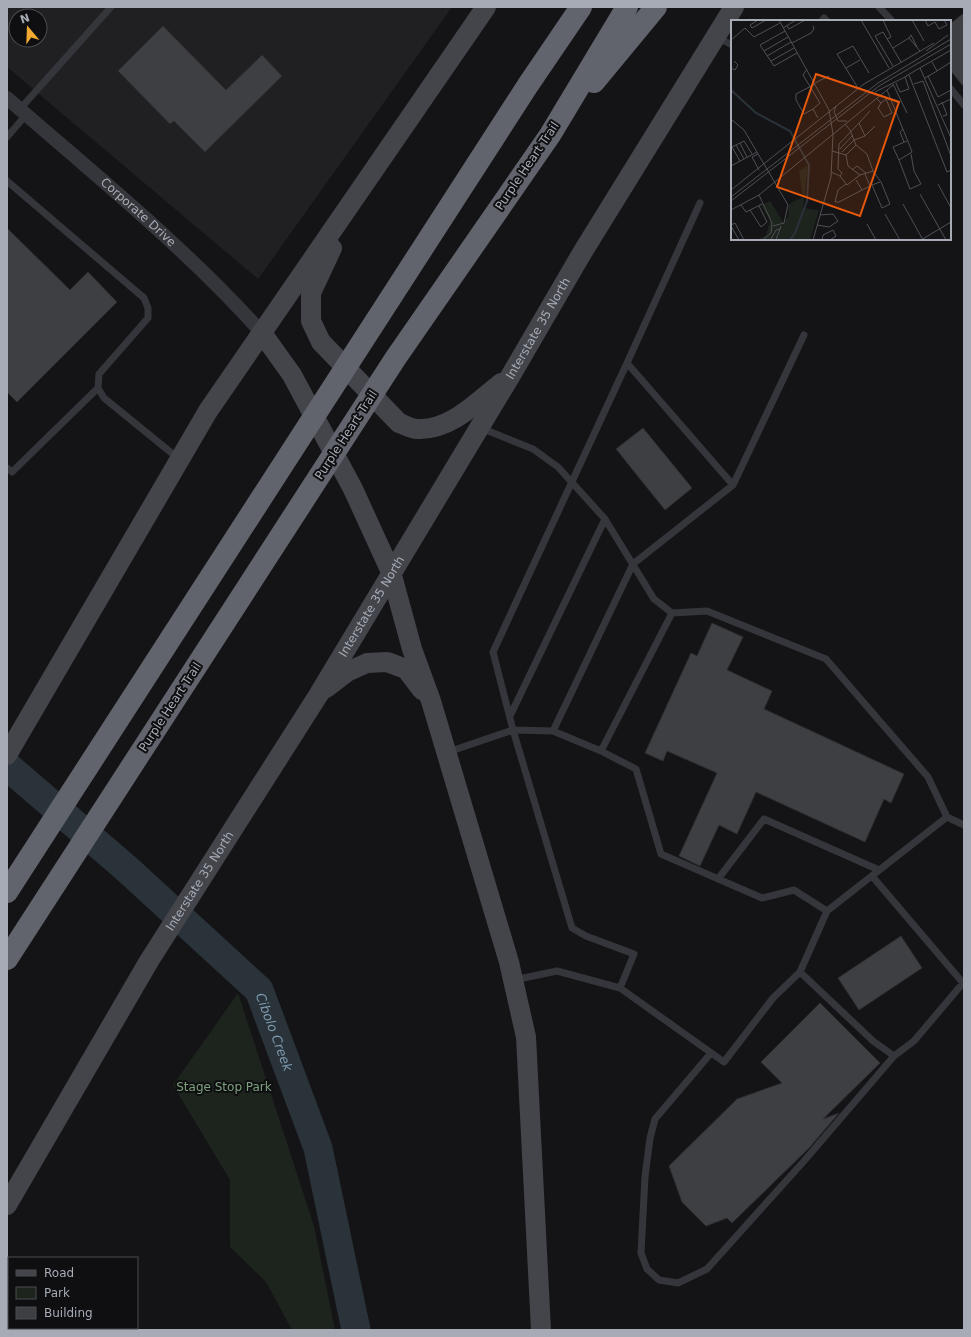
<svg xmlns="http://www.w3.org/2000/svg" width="971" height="1337" viewBox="0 0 971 1337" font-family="'DejaVu Sans',sans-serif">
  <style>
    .built { fill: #202023; fill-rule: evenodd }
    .green { fill: #1c241d }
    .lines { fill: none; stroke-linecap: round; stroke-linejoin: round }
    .river { stroke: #2a3339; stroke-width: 29 }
    .building { fill: #3e3f43; stroke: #2e2e32 }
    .service { stroke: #35363b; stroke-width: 7 }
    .minor { stroke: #35363b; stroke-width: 14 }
    .secondary { stroke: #43454b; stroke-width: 20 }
    .motorway { stroke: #61646c; stroke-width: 22 }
    .labels { text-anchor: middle; stroke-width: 4; stroke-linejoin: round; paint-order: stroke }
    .street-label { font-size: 12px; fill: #a6abb6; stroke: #0f0f11 }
    .park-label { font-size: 12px; fill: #7da17e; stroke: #0f0f11 }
    .water-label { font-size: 13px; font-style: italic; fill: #7d9ab1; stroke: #0f0f11 }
    .inset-river { fill: none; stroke: #2a3339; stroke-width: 2 }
    .inset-road { fill: none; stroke: #4e5056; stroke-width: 1 }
    .view { fill: #e8590c; fill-opacity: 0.15; stroke: #e8590c; stroke-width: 2 }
    .inset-edge { fill: none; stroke: #a6abb6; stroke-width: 2 }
  </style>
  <rect width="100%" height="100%" fill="#141416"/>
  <path class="built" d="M 7,7 L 452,7 L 258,279 L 7,67 ZM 16,16 L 40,16 L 40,40 L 16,40 Z"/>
  <path class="green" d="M 238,993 L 314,1226 L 335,1330 L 292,1330 L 266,1282 L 230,1247 L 230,1180 L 173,1085 Z"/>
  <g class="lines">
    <path class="river" id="s1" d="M 7,766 L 127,869 L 259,990 L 318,1148 L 356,1330"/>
  </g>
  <path class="building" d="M 964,13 L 964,87 L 950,70 L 950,24 Z
    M 163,26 L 226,90 L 262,55 L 282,76 L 205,152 L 174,121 L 170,124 L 118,71 Z
    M 7,228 L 70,290 L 88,272 L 117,302 L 17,402 L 7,392 Z
    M 643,428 L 692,488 L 665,510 L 616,449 Z
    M 712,623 L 743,637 L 727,670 L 772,691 L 764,709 L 904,774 L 891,803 L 884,799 L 865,842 L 756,792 L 737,834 L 719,825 L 700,866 L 679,856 L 717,773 L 667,751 L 663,761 L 645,753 L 691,653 L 697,656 Z
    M 901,936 L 922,968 L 859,1010 L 838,978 Z
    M 820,1003 L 880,1063 L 823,1119 L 839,1113 L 809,1148 L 732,1223 L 727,1218 L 706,1226 L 682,1202 L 669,1166 L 737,1099 L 782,1083 L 761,1062 Z"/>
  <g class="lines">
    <path class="service" d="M 879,7 L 892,21
      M 822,21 L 824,18 L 827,21
      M 717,37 L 732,45
      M 950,88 L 964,105
      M 20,109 L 111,7
      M 7,137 L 26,115
      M 7,181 L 144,298 L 148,308 L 148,318 L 99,374 L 98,388 L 104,398 L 179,459
      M 627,363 L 700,203
      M 481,428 L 533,449 L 558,467 L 605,519 L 654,599 L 672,613 L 707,611 L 826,659 L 928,777 L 947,817 L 827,911 L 800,972 L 773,998 L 724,1062 L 620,988
      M 7,468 L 12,472 L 98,388
      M 733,485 L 804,335
      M 510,716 L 605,519
      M 601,751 L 672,613
      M 448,752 L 513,730 L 553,731 L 601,751 L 636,769 L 661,854 L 762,898 L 794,890 L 827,911
      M 947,817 L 964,825
      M 872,876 L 963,983 L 914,1041 L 894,1056
      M 718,879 L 764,819 L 879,870
      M 514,980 L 557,971 L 620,988 L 634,954 L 586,936 L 572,928 L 513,730 L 493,652 L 627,363 L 733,485 L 633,564 L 553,731
      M 711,1053 L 655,1119 L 650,1138 L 645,1177 L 641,1253 L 647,1269 L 659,1280 L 678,1283 L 707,1269 L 804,1161 L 894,1056 L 873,1041 L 800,972"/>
    <path class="minor" id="s2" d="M 7,98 C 94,174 185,247 262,333"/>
    <g class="secondary">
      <path d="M 332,248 L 311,293 L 311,321 L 321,342 L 399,423 C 405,425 411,429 417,429 C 450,431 477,402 501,383"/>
      <path d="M 262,333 L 292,375 L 353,489 L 391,572 L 412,649 L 431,701 L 509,962 L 526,1037 L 541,1330"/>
      <path d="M 326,688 L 347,672 L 367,663 L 387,662 L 406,669 L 422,690"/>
      <path d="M 7,755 L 208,411 L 486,7"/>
      <path id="s3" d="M 7,1205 L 149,961 L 319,694 L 511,375 L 582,253 L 734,7"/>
    </g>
    <path class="motorway" d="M 594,82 L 656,7
      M 7,892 L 528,85 L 581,7
      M 7,959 L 395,359 L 550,135 L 627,7"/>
  </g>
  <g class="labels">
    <g class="street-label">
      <text transform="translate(527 166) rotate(-56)" y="4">Purple Heart Trail</text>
      <text dy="4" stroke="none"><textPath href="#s2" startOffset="174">Corporate Drive</textPath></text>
      <text dy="4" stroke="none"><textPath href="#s3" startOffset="1025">Interstate 35 North</textPath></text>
      <text transform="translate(346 435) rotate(-57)" y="4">Purple Heart Trail</text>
      <text dy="4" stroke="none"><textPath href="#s3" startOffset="701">Interstate 35 North</textPath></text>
      <text transform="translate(170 707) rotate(-57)" y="4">Purple Heart Trail</text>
      <text dy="4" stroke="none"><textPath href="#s3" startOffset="377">Interstate 35 North</textPath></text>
    </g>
    <g class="park-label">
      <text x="224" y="1091">Stage Stop Park</text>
    </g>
    <g class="water-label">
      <text dy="5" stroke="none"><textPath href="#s1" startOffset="382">Cibolo Creek</textPath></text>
    </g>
  </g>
  <g transform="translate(731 20)">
    <rect width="220" height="220" fill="#141416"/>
    <path d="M 77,145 L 72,188 L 88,190 L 79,220 L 26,220 L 35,215 L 39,201 L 30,185 L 39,181 L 52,202 L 57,197 L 58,184 L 72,177 L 68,151 Z" fill="#1c241d"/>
    <path class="inset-river" d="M 0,70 L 25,93 L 59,111 L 78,145 L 76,181 L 64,213 L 59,220"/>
    <path class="inset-road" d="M 27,0 L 19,5 L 21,8 L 35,0M 48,0 L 98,90M 130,0 L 158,48M 152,0 L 160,17 L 156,19M 181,0 L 193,21M 194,0 L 197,6 L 204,2 L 208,9 L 216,5 L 213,0M 56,6 L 58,9 L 74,0M 52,8 L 65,0M 54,11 L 29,25 L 43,46 L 66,33M 0,20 L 14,8 L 23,17 L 49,3M 61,23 L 80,13 L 83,9 L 82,6M 186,27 L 180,15 L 178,18 L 189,31M 162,28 L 178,18M 33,31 L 57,17M 195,31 L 217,15M 36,36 L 60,22M 40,41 L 63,28M 162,46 L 144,16 L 152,12 L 170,42M 0,48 L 4,50 L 7,45 L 3,41M 115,48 L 129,40M 189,48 L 220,118M 76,49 L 72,55 L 89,83 L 82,89 L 87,98M 206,51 L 220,42M 178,55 L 216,152 L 220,150M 175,56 L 220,30M 197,56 L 207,77 L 220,70M 194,58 L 206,51 L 201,42M 84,63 L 98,56M 165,63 L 169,72 L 178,69 L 174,57M 162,64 L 176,93M 183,64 L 192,61 L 220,136M 127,68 L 106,34 L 122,26 L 138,53M 156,70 L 162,85 L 178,124 L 181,132 L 168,140 L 162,127 L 176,121M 144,72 L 176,56M 146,79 L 150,83 L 155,79 L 161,93 L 153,97 L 147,88 L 150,83M 211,82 L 216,95 L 212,96M 207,85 L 220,79M 105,86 L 103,92 L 107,101 L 116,101M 82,89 L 73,94 L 65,80 L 65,74 L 84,64M 0,99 L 13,110 L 57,185 L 53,203 L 42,206M 128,103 L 139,91M 172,109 L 169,112 L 173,122M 134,116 L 144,106M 9,123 L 13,121 L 21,134M 5,125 L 9,123 L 16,137M 109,129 L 122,115M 101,131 L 115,135 L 117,146 L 129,155M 27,134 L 21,137 L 28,150M 115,135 L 125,125M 168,140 L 179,169 L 190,164 L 183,151 L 180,134M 9,141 L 1,127 L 5,125 L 13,139M 0,146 L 26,132M 121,150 L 126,146 L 135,153M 142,151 L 150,162 L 159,184 L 151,188 L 141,165 L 149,162M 100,152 L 109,156 L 111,153 L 107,149 L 108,124 L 128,103 L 134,116 L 123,120 L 111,132M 109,156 L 116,165 L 129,155 L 142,151 L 136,134 L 125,125 L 119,110 L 114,104M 115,164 L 107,170 L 104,182 L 108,182 L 131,170 L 125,160M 207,164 L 220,188M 0,170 L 133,64 L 203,23M 131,170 L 139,166 L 134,154M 189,174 L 215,220M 28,175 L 41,203 L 40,213 L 32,220M 0,177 L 147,63 L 220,19M 0,181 L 148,66 L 220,24M 172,184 L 192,220M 10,185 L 15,192 L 31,184M 0,190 L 28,175 L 162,65M 19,190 L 30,207 L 36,202 L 28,186M 154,194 L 169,220M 136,204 L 145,220M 0,205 L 4,203 L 13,220M 86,205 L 98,207 L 107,201 L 102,194 L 89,195M 0,206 L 8,220M 40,219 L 45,210 L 49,209M 45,220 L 50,206M 82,220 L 100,157 L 102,114 L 98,90M 91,220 L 92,215 L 102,210 L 105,216 L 99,220M 190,220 L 220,202"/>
    <path class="view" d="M 85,54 L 168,82 L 129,196 L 46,167 Z"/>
    <rect width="220" height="220" class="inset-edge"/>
  </g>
  <rect width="971" height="1337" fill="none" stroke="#a6abb6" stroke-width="16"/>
  <rect x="8" y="1257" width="130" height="72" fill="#0f0f11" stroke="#4b4d53"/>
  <rect x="16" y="1270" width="20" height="6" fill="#43454b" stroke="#4b4d53"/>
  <text x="44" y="1277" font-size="12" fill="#a6abb6">Road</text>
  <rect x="16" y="1287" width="20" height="12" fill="#1c241d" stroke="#4b4d53"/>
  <text x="44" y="1297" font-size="12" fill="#a6abb6">Park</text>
  <rect x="16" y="1307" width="20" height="12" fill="#3e3f43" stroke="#4b4d53"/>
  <text x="44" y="1317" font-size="12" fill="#a6abb6">Building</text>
  <g transform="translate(28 28) rotate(341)"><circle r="19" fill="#0f0f11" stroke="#4b4d53"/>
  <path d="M0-3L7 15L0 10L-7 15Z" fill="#f1aa31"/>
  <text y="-6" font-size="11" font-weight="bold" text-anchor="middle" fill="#a6abb6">N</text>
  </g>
</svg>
